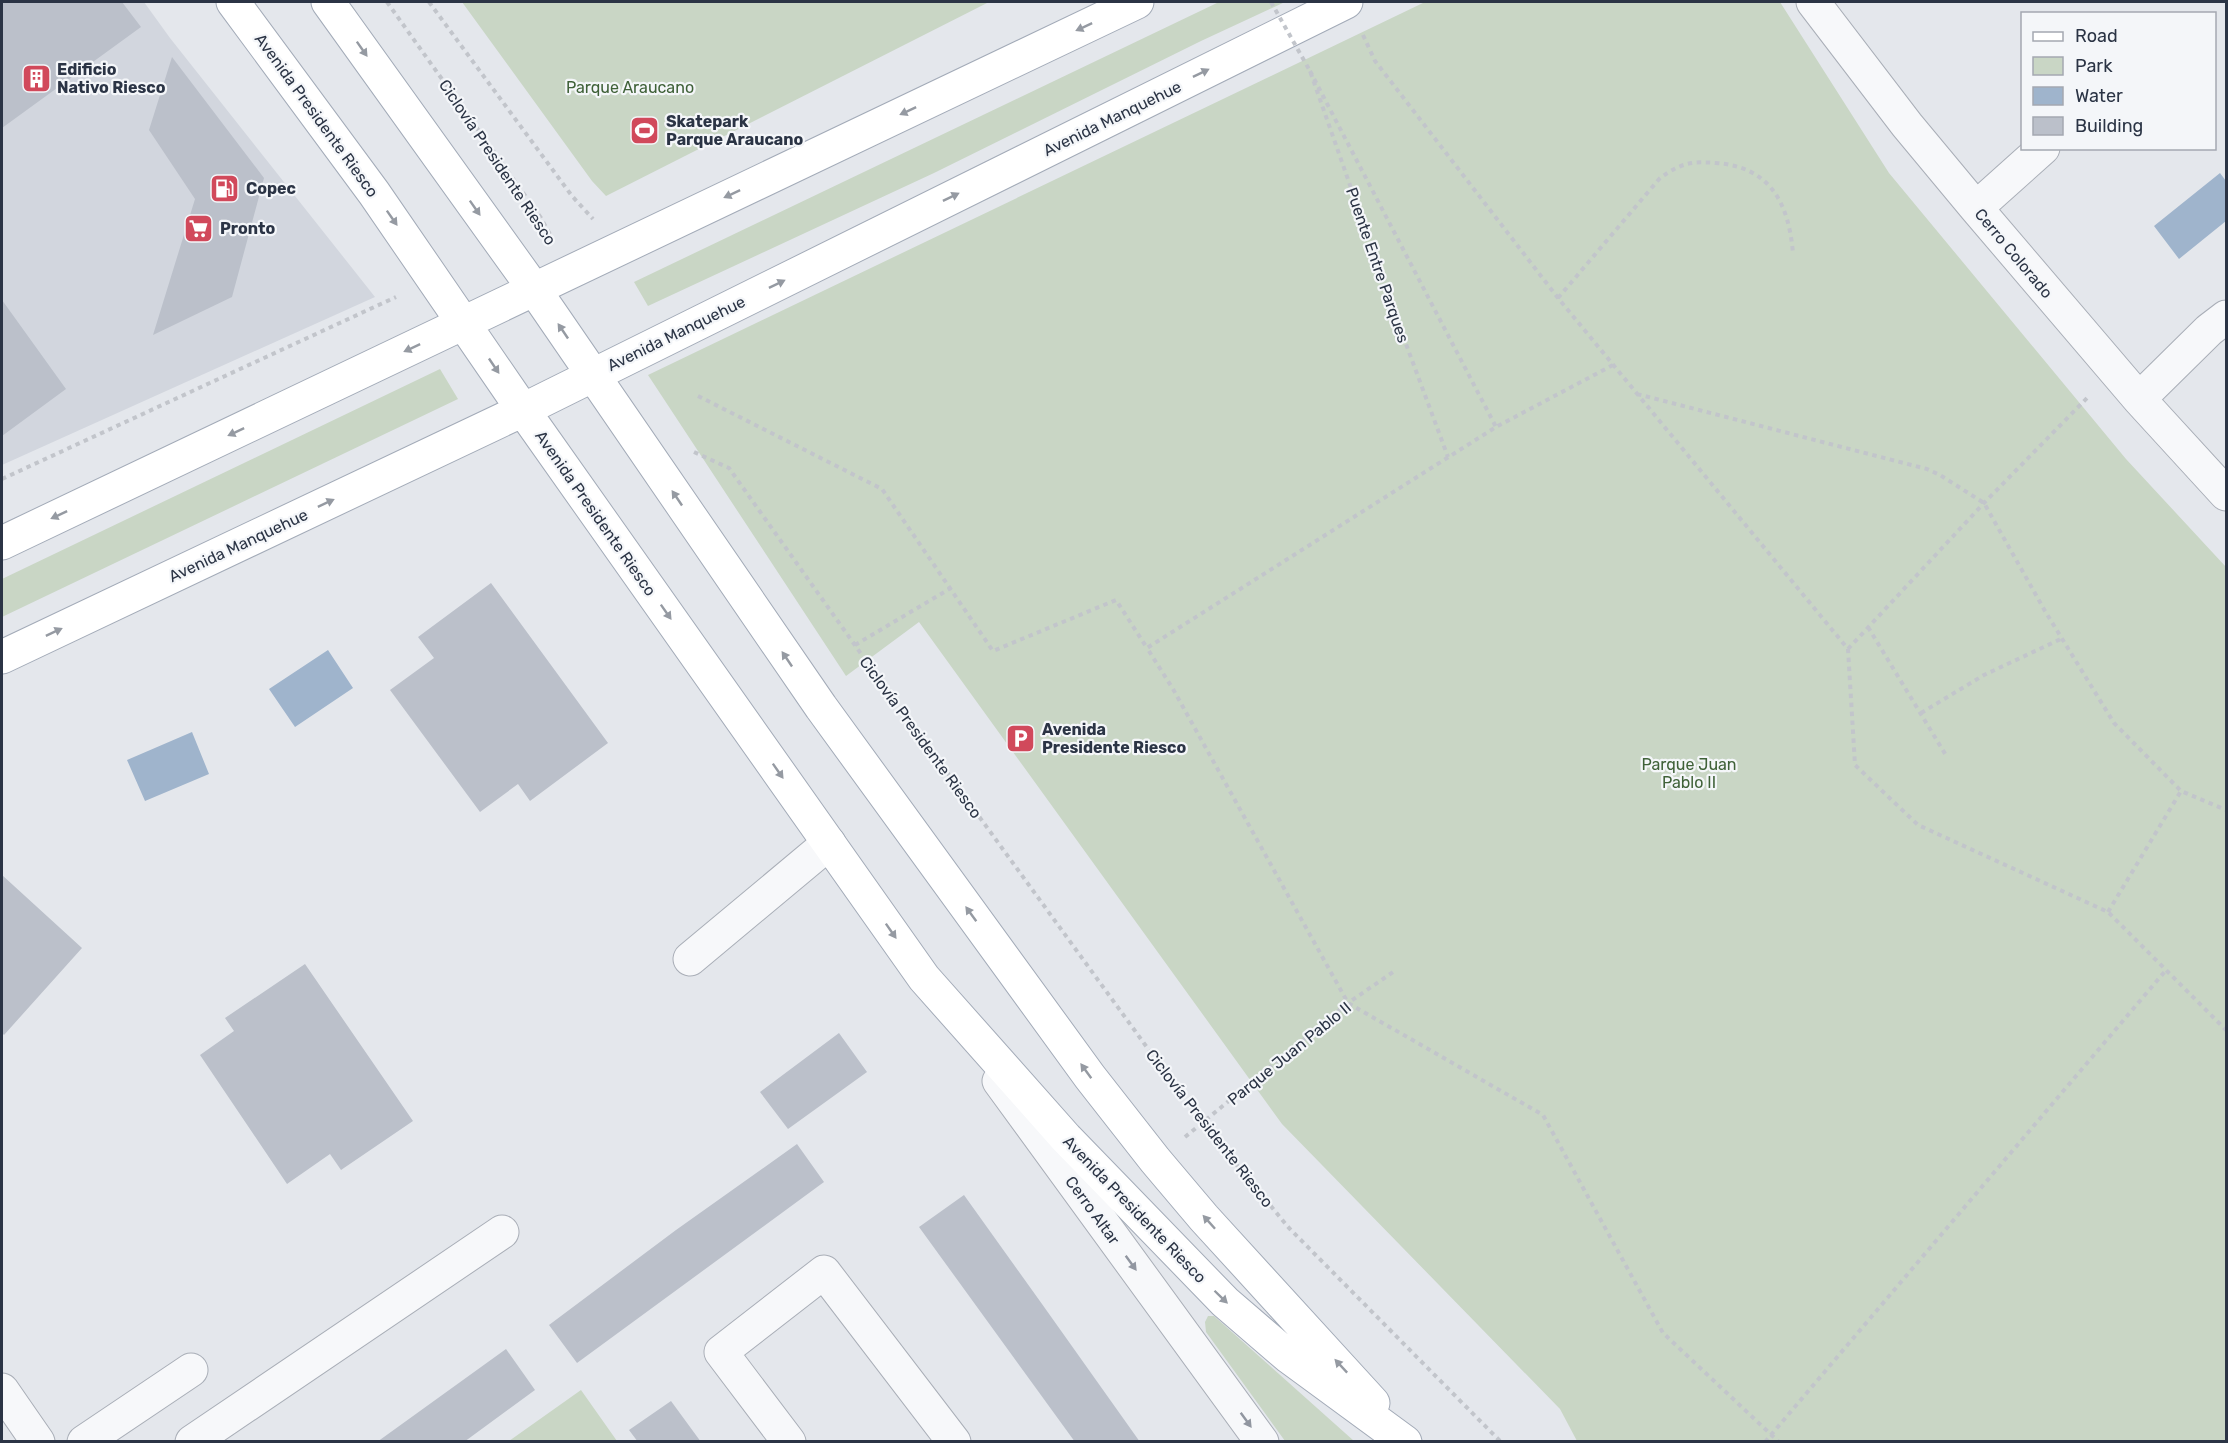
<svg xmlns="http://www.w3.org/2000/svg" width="2228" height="1443" viewBox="0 0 2228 1443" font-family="Rubik,sans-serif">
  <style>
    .built { fill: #d2d6de }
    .green { fill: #c9d6c5 }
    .water { fill: #9fb4cc }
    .building { fill: #bbc0ca }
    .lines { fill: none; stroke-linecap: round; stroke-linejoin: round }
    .minor-casing { stroke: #a9aeb7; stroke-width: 35 }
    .major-casing { stroke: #a3abb8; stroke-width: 35 }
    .path { stroke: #c2c5cb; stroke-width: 4; stroke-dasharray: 4.5 4.5; stroke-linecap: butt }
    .minor { stroke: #f7f8fa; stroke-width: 33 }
    .major { stroke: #fff; stroke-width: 33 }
    .path-bridge { stroke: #c2c5cb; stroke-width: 4; stroke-dasharray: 4.5 4.5; stroke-linecap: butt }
    .oneway { fill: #959aa2 }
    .oneway2 { fill: #9196a0 }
    .labels { text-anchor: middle; stroke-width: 4.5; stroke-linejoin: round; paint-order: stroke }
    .poi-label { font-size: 16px; font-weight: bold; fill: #2b3445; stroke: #f4f6f9; text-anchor: start }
    .park-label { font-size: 16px; fill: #3f6138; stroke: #f4f6f9 }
    .street-label { font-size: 16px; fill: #2b3445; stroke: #f4f6f9 }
  </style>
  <rect width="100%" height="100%" fill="#e4e7ec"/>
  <path class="built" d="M 2,2 L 144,2 L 170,38 L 375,297 L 2,465 Z"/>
  <path class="green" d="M 462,2 L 989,2 L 606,196 L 592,181 Z
    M 1219,2 L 1285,2 L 1201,41 L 934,173 L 648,306 L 634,282 Z
    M 1425,2 L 1780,2 L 1889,173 L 2126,459 L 2226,567 L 2226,1441 L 1577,1441 L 1560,1409 L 1282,1124 L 919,622 L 846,676 L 648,375 Z
    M 440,369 L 458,399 L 2,617 L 2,579 Z
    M 1208,1316 L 1214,1316 L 1354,1441 L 1285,1441 L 1206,1332 L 1205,1322 Z
    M 581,1390 L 617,1441 L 509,1441 Z"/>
  <path class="water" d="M 2220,173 L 2226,181 L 2226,221 L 2179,259 L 2154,226 Z
    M 328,650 L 353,688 L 295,727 L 269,689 Z
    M 192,732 L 209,774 L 145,801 L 127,760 Z"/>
  <path class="building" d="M 2,2 L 122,2 L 141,27 L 2,128 Z
    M 172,57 L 264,178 L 232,297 L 153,335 L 195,199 L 149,130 Z
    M 2,300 L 66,389 L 2,436 Z
    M 491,583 L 608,743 L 530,801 L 518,784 L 480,812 L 390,690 L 434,658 L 418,637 Z
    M 2,875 L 82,948 L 4,1035 L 2,1033 Z
    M 305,964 L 413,1121 L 341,1170 L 330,1154 L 287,1184 L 200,1055 L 234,1031 L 225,1018 Z
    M 839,1033 L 867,1072 L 788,1129 L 760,1092 Z
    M 797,1144 L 824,1182 L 577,1363 L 549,1325 L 676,1230 Z
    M 964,1195 L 1042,1304 L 1140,1442 L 1075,1442 L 919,1227 Z
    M 506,1349 L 535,1390 L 464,1442 L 377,1442 Z
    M 671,1401 L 701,1442 L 638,1442 L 629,1430 Z"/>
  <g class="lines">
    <defs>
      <path id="minor" d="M 1813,2 L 1907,125 L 1976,208 L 2139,399 L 2226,494
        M 1976,208 L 2043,148
        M 2139,399 L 2209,330 L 2226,317
        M 690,959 L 829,843
        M 999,1081 L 1262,1442
        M 2,1390 L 38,1442
        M 84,1442 L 191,1370
        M 192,1442 L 502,1232
        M 789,1442 L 721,1352 L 824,1272 L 954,1442"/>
      <path id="major" d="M 233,2 L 374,193 L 523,410 L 924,978 L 1066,1138 L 1225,1302 L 1289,1357 L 1405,1442
        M 328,2 L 534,289 L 821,707 L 1090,1077 L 1155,1160 L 1204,1218 L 1373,1403
        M 2,543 L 1137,2
        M 2,657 L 523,410 L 1346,2"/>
    </defs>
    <use href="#minor" class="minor-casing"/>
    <use href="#major" class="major-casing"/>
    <path class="path" d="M 387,2 L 541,218 L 553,240
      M 429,2 L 572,196 L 593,219
      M 1363,35 L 1375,61 L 1558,298 L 1848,649 L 1855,765 L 1918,825 L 2108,912 L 2226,1030
      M 1310,71 L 1496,427
      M 1558,298 L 1660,178 C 1681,163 1691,161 1716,163 C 1771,167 1789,204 1793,254
      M 1403,336 L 1448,457
      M 1613,365 L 1496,427 L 1147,648 L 1173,689 L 1348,1003 L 1543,1115 L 1663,1333 L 1779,1442
      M 1637,394 L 1927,469 L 1940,475 L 1984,503 L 2045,611 L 2114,723 L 2181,791 L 2226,810
      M 698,396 L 882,489 L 993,651 L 1116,600 L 1147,648
      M 694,452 L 729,468 L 874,672 L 1202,1123 L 1289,1228 L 1501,1442
      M 2,479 L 396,297
      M 1868,627 L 1947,757
      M 855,645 L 951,588
      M 1848,649 L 1984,503 L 2088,397
      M 1921,713 L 1984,675 L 2063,638
      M 2108,912 L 2181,791
      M 1185,1137 L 1348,1003 L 1396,970
      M 1765,1442 L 2167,969"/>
    <use href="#minor" class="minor"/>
    <use href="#major" class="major"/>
    <path class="path-bridge" d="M 1271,2 L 1310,71 L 1403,336"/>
  </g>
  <defs><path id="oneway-solid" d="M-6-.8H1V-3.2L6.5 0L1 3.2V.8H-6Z" transform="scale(1.5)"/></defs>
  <g class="oneway">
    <use href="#oneway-solid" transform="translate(1084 27) rotate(155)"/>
    <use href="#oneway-solid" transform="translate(362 49) rotate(55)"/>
    <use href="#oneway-solid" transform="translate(1201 73) rotate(-26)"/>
    <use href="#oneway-solid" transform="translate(908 111) rotate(155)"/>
    <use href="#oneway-solid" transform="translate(732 194) rotate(155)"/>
    <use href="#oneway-solid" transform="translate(951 197) rotate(-26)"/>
    <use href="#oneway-solid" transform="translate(475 208) rotate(55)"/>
    <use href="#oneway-solid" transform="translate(392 218) rotate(55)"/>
    <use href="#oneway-solid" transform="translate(777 284) rotate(-26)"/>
    <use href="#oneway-solid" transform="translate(563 331) rotate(-124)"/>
    <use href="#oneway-solid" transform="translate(412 348) rotate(155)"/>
    <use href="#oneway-solid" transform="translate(494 366) rotate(56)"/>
    <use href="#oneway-solid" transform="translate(236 432) rotate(155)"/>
    <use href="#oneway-solid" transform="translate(677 498) rotate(-124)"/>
    <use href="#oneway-solid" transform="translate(326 503) rotate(-25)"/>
    <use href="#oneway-solid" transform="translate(59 515) rotate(155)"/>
    <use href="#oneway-solid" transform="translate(666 612) rotate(55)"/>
    <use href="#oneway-solid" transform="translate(54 632) rotate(-25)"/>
    <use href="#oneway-solid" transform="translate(787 659) rotate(-124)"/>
    <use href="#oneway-solid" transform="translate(778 771) rotate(55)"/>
    <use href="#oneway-solid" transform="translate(971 914) rotate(-126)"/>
    <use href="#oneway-solid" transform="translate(891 931) rotate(55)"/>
    <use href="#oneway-solid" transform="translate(1086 1071) rotate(-126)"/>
    <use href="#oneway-solid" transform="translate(1209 1222) rotate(-132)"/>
    <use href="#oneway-solid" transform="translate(1221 1297) rotate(44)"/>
    <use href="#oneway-solid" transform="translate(1341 1366) rotate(-133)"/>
  </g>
  <g class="oneway2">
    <use href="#oneway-solid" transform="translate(1131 1263) rotate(54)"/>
    <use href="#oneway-solid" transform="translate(1246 1420) rotate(54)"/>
  </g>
  <defs>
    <symbol id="building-square" viewBox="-11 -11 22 22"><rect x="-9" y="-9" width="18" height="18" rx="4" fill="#d1495b" stroke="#f4f6f9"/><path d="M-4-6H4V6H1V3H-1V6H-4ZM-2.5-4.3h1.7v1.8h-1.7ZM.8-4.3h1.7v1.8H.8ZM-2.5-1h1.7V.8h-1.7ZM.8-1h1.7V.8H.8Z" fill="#fff"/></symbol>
    <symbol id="stadium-square" viewBox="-11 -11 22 22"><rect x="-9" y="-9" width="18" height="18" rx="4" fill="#d1495b" stroke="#f4f6f9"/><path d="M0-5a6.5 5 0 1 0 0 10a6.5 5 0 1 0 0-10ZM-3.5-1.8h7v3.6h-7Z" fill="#fff"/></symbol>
    <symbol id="fuel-square" viewBox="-11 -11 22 22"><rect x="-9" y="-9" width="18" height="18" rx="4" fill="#d1495b" stroke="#f4f6f9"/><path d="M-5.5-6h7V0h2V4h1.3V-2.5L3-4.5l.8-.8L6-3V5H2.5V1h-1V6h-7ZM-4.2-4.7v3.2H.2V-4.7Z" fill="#fff"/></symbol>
    <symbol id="supermarket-square" viewBox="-11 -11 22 22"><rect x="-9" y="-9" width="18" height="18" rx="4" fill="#d1495b" stroke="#f4f6f9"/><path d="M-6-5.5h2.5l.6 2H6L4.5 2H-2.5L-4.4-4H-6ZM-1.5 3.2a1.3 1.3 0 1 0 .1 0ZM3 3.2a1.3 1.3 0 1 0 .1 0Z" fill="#fff"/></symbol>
    <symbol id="parking-square" viewBox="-11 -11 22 22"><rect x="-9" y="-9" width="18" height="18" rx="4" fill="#d1495b" stroke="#f4f6f9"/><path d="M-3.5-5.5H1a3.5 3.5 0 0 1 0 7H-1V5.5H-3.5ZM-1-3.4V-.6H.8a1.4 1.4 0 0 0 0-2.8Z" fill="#fff"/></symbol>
  </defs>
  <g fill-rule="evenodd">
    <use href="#building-square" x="20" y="62" width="33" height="33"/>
    <use href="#stadium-square" x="628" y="114" width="33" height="33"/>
    <use href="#fuel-square" x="208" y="172" width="33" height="33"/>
    <use href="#supermarket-square" x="182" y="212" width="33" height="33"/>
    <use href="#parking-square" x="1004" y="722" width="33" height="33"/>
  </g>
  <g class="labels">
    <g class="poi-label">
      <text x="57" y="75">Edificio<tspan x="57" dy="18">Nativo Riesco</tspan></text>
      <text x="666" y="127">Skatepark<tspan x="666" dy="18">Parque Araucano</tspan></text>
      <text x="246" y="194">Copec</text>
      <text x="220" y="234">Pronto</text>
      <text x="1042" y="735">Avenida<tspan x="1042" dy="18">Presidente Riesco</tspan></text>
    </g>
    <g class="park-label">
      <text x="630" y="93">Parque Araucano</text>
      <text x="1689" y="770">Parque Juan<tspan x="1689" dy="18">Pablo II</tspan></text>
    </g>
    <g class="street-label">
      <text transform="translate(317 115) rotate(54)" y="6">Avenida Presidente Riesco</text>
      <text transform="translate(1112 118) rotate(-26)" y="6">Avenida Manquehue</text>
      <text transform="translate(498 162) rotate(56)" y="6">Ciclovía Presidente Riesco</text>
      <text transform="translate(2014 253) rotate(50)" y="6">Cerro Colorado</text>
      <text transform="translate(1378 265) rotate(71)" y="6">Puente Entre Parques</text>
      <text transform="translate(676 333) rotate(-26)" y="6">Avenida Manquehue</text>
      <text transform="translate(596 513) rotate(55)" y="6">Avenida Presidente Riesco</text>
      <text transform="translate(238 545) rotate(-25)" y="6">Avenida Manquehue</text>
      <text transform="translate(921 737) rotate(54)" y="6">Ciclovía Presidente Riesco</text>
      <text transform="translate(1289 1053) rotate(-39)" y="6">Parque Juan Pablo II</text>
      <text transform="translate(1210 1128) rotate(52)" y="6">Ciclovía Presidente Riesco</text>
      <text transform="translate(1135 1209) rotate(46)" y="6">Avenida Presidente Riesco</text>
      <text transform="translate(1093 1210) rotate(54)" y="6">Cerro Altar</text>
    </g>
  </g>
  <rect width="2228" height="1443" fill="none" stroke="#2b3445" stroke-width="6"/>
  <rect x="2021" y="12" width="195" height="138" fill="#f4f6f9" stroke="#a4a8b1" stroke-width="1.5"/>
  <rect x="2033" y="32" width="30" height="9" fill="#ffffff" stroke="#a4a8b1" stroke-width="1.5"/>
  <text x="2075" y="42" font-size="18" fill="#2b3445">Road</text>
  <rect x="2033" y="57" width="30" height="18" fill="#c9d6c5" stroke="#a4a8b1" stroke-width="1.5"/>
  <text x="2075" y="72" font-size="18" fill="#2b3445">Park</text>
  <rect x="2033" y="87" width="30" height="18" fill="#9fb4cc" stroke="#a4a8b1" stroke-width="1.5"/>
  <text x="2075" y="102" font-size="18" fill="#2b3445">Water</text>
  <rect x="2033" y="117" width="30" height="18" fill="#bbc0ca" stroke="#a4a8b1" stroke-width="1.5"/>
  <text x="2075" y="132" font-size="18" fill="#2b3445">Building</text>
</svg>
